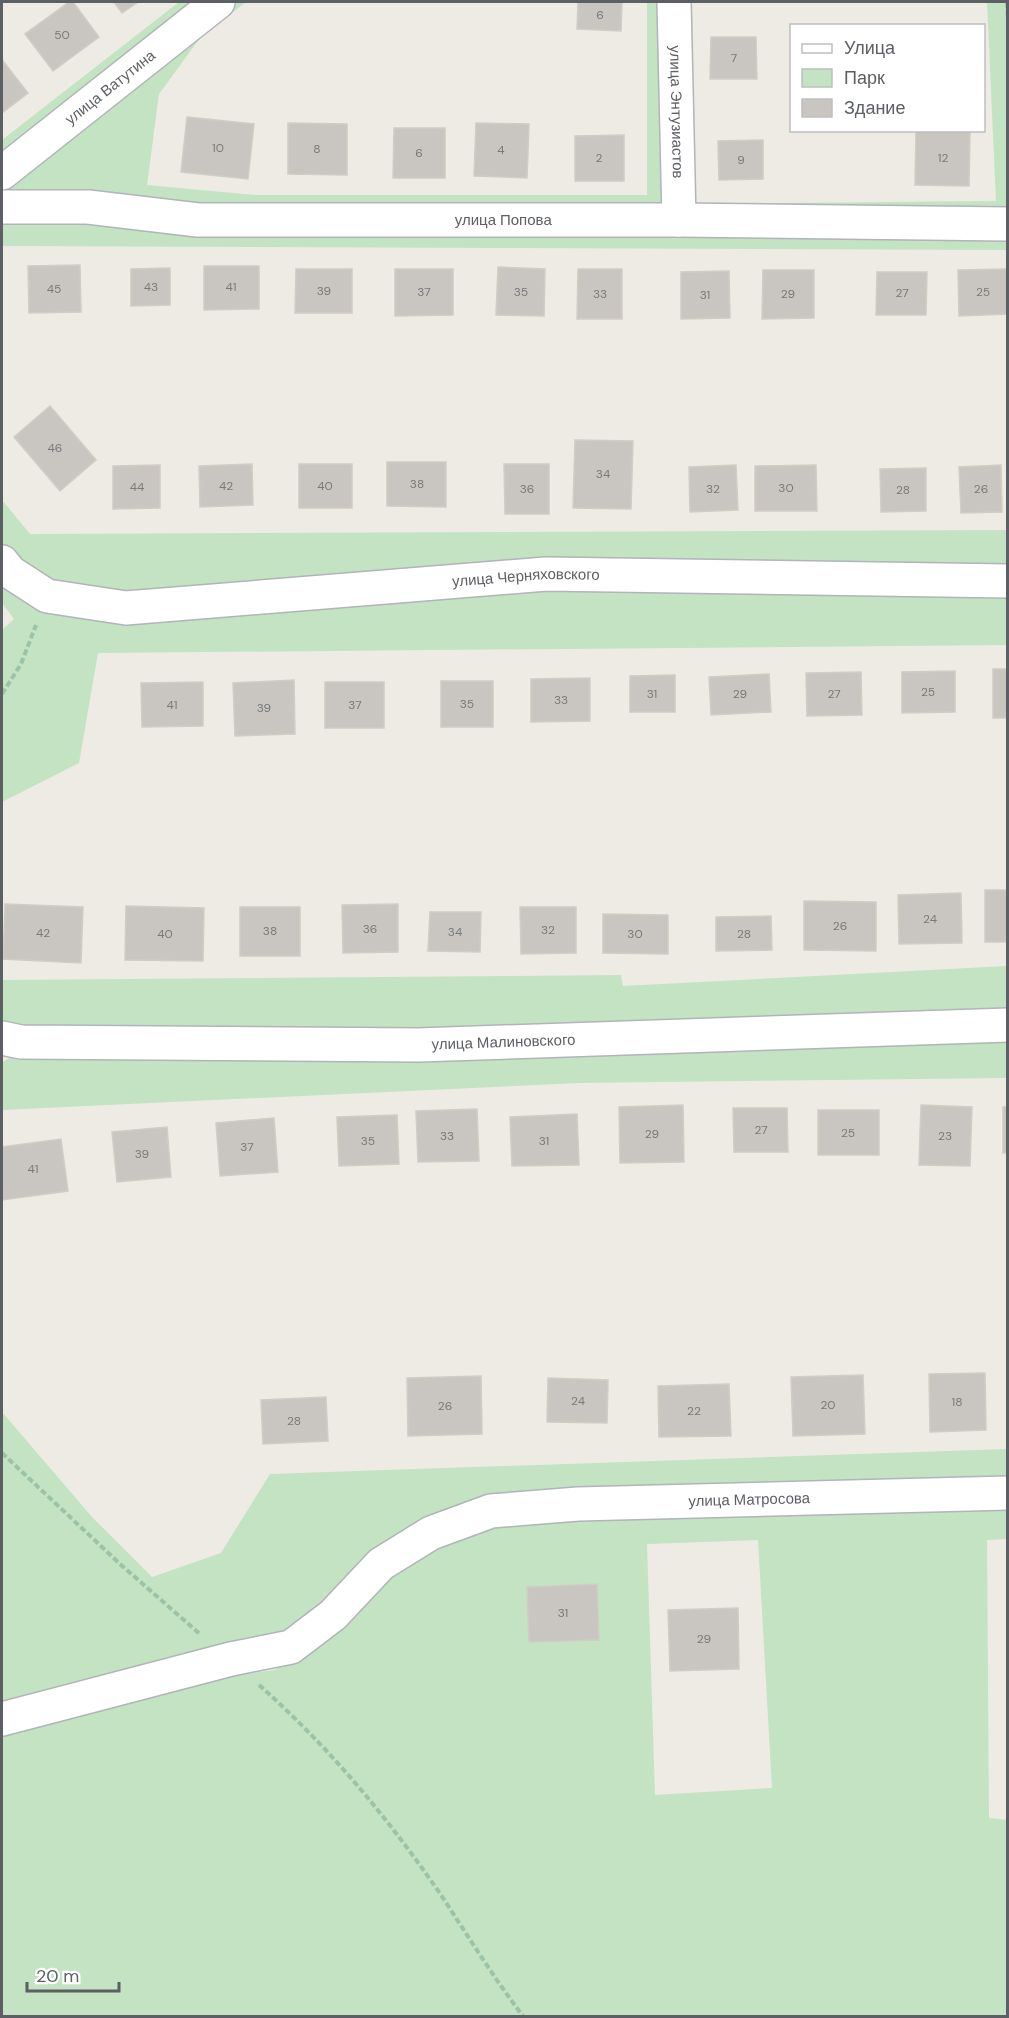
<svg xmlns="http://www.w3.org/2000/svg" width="1009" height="2018" viewBox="0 0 1009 2018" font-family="'DM Sans',sans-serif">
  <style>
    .green { fill: #c3e3c3; fill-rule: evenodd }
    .building { fill: #c9c6c1; stroke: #d1cdc3; stroke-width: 1.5 }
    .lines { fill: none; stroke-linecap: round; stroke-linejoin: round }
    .minor-casing { stroke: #b1b4b8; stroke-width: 36 }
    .path { stroke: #9cc3a8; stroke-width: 4; stroke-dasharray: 6 3; stroke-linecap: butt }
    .minor { stroke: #fff; stroke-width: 33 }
    .labels { text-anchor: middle; stroke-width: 5; stroke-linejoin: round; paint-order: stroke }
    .number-label { font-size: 12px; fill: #77797a }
    .street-label { font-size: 15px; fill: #5c5f63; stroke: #fff }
  </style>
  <rect width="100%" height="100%" fill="#edebe4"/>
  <path class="green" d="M 179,2 L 205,2 L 2,162 L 2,140 Z
    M 226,2 L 246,2 L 200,38 L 159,94 L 147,185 L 255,195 L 647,195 L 647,2 L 668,2 L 674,216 L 2,202 L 2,179 Z
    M 680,2 L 692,2 L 695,204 L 996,201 L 987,2 L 1007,2 L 1007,217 L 684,215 Z
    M 2,214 L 1007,231 L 1008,250 L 2,246 Z
    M 2,500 L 30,534 L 1007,530 L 1007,571 L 125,602 L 49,590 L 2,553 Z
    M 2,578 L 52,606 L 548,582 L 1007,589 L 1007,645 L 98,653 L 79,763 L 2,802 L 2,630 L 14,619 L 2,603 Z
    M 1007,966 L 1008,1018 L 419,1037 L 2,1031 L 2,980 L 621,975 L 623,986 Z
    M 1008,1034 L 1007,1078 L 579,1083 L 2,1110 L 2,1062 L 21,1052 Z
    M 2,1412 L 92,1517 L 152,1577 L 221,1553 L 270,1474 L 1007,1449 L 1007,1482 L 492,1501 L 325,1608 L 283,1638 L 2,1706 Z
    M 1007,1503 L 1007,1539 L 987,1540 L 989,1818 L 1007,1820 L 1007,2016 L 2,2016 L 2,1731 L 222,1677 L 275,1670 L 344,1619 L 390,1570 L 491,1524 ZM 758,1540 L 772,1788 L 655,1795 L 647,1544 Z"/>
  <path class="building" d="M 69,2 L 73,2 L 99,37 L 53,71 L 25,34 Z
    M 114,2 L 138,2 L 122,13 Z
    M 578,2 L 622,2 L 621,31 L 577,29 Z
    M 711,37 L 756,37 L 757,79 L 710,79 Z
    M 3,61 L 28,93 L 2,113 L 2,62 Z
    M 187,117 L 254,124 L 248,179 L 181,172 Z
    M 288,123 L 347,124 L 347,175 L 288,174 Z
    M 476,123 L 529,124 L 527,178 L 474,176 Z
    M 394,128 L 445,128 L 445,178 L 393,178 Z
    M 916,130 L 970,130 L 969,186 L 915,185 Z
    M 624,135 L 624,181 L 575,181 L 575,136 Z
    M 763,140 L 763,179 L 719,180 L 718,141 Z
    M 80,265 L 81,312 L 29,313 L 28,266 Z
    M 204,266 L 259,266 L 259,309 L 204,310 Z
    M 498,267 L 545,269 L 544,316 L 496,315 Z
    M 170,268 L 170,305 L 131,306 L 131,269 Z
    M 296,269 L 352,269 L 352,313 L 295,313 Z
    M 395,269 L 453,269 L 453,315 L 395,316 Z
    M 578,269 L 622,269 L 622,319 L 577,319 Z
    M 1008,269 L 1008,314 L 959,316 L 958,270 Z
    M 763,270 L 814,270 L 814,318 L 762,319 Z
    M 729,271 L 730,318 L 681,319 L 681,272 Z
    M 877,272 L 927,272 L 926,315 L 876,315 Z
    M 50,406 L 96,460 L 60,491 L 14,437 Z
    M 575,440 L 633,441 L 631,509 L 573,508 Z
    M 387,462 L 446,462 L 446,507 L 387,506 Z
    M 252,464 L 253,505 L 200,507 L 199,466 Z
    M 299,464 L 352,464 L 352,508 L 299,508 Z
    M 504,464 L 549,464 L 549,514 L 505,514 Z
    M 160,465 L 160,508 L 113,509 L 113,466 Z
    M 736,465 L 738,510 L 690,512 L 689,467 Z
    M 816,465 L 817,511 L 755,511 L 755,466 Z
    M 1001,465 L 1002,512 L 961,513 L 959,467 Z
    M 926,468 L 926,511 L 881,512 L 880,469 Z
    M 993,669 L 1008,669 L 1008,718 L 993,718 Z
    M 955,671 L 955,712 L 902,713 L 902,672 Z
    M 861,672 L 862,715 L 807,716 L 806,673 Z
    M 769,674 L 771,712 L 711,715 L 709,677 Z
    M 675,675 L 675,712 L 630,712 L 630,676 Z
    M 590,678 L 590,721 L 531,722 L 531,679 Z
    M 294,680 L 295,734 L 235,736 L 233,683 Z
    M 441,681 L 493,681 L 493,727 L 441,727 Z
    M 203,682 L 203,726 L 142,727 L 141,683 Z
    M 325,682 L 384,682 L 384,728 L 325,728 Z
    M 985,890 L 1008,890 L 1008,942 L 985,942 Z
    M 961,893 L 962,943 L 899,944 L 898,895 Z
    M 804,901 L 876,902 L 876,951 L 804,950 Z
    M 5,904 L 83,907 L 81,963 L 3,959 Z
    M 398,904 L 398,952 L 343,953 L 342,905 Z
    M 126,906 L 204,908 L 203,961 L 125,960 Z
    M 240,907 L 300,907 L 300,956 L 240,956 Z
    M 520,907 L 576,907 L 576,953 L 521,954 Z
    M 430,912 L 481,912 L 480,952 L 428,951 Z
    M 603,914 L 668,915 L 668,954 L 603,953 Z
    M 771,916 L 772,950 L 716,951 L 716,917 Z
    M 683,1105 L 684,1162 L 620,1163 L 619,1107 Z
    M 921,1105 L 972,1107 L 970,1166 L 919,1165 Z
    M 1003,1107 L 1008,1107 L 1008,1153 L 1003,1153 Z
    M 733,1108 L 787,1108 L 788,1152 L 734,1152 Z
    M 477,1109 L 479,1161 L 418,1162 L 416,1111 Z
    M 818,1110 L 879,1110 L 879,1155 L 818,1155 Z
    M 577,1114 L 579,1165 L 512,1166 L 510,1117 Z
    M 397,1115 L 399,1164 L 339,1166 L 337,1117 Z
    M 274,1118 L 278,1172 L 220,1176 L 216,1123 Z
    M 167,1127 L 171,1177 L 117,1182 L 112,1132 Z
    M 61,1139 L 68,1191 L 2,1200 L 2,1147 Z
    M 985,1373 L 986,1430 L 930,1432 L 929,1374 Z
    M 863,1375 L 865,1434 L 793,1436 L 791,1377 Z
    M 481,1376 L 482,1434 L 408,1436 L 407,1378 Z
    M 548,1378 L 608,1380 L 607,1423 L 547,1422 Z
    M 729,1384 L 731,1436 L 659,1437 L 658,1386 Z
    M 326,1397 L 328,1441 L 263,1444 L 261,1400 Z
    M 597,1584 L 599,1640 L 529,1642 L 527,1587 Z
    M 738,1608 L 739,1669 L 670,1671 L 668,1610 Z"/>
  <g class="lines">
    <defs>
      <g id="minor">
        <path id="s1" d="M 674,2 L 679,220"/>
        <path id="s2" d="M 2,173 L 218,2"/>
        <path id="s3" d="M 2,207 L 88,207 L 198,220 L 679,220 L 1008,224"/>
        <path id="s4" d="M 2,562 L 10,572 L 47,596 L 126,608 L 546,574 L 1008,581"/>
        <path id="s5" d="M 2,1038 L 21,1042 L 418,1045 L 1008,1025"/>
        <path id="s6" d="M 2,1719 L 231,1659 L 291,1647 L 333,1615 L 381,1564 L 431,1533 L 491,1511 L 578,1504 L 1008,1493"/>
      </g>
    </defs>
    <use href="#minor" class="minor-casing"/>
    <path class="path" d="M 1007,2 L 1008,19
      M 2,694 L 21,664 L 36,625
      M 2,1453 L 120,1564 L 201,1635
      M 259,1685 C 329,1747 388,1818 441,1895 C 468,1936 493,1977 523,2016"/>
    <use href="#minor" class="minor"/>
  </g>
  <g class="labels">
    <g class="number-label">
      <text x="600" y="19">6</text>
      <text x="62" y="39">50</text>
      <text x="734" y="62">7</text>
      <text x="218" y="152">10</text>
      <text x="317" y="153">8</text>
      <text x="501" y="154">4</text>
      <text x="419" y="157">6</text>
      <text x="599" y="162">2</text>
      <text x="943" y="162">12</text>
      <text x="741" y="164">9</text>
      <text x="151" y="291">43</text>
      <text x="231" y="291">41</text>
      <text x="54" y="293">45</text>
      <text x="324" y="295">39</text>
      <text x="424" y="296">37</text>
      <text x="521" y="296">35</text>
      <text x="983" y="296">25</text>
      <text x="902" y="297">27</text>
      <text x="600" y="298">33</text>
      <text x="788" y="298">29</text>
      <text x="705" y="299">31</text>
      <text x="55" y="452">46</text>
      <text x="603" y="478">34</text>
      <text x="417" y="488">38</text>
      <text x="226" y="490">42</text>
      <text x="325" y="490">40</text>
      <text x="137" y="491">44</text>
      <text x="786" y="492">30</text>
      <text x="527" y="493">36</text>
      <text x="713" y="493">32</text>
      <text x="981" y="493">26</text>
      <text x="903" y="494">28</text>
      <text x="928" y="696">25</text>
      <text x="652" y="698">31</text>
      <text x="740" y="698">29</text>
      <text x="834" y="698">27</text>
      <text x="561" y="704">33</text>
      <text x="467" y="708">35</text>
      <text x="172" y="709">41</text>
      <text x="355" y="709">37</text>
      <text x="264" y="712">39</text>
      <text x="930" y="923">24</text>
      <text x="840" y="930">26</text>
      <text x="370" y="933">36</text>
      <text x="548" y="934">32</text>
      <text x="270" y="935">38</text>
      <text x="455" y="936">34</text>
      <text x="43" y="937">42</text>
      <text x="165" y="938">40</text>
      <text x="635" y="938">30</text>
      <text x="744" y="938">28</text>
      <text x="761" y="1134">27</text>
      <text x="848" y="1137">25</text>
      <text x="652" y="1138">29</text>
      <text x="447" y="1140">33</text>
      <text x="945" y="1140">23</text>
      <text x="368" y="1145">35</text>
      <text x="544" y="1145">31</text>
      <text x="247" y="1151">37</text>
      <text x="142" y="1158">39</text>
      <text x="33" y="1173">41</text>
      <text x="578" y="1405">24</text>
      <text x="957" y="1406">18</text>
      <text x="828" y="1409">20</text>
      <text x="445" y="1410">26</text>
      <text x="694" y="1415">22</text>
      <text x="294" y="1425">28</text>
      <text x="563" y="1617">31</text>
      <text x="704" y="1643">29</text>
    </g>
    <g class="street-label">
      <text dy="5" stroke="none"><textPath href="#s2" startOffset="138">улица Ватутина</textPath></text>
      <text dy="5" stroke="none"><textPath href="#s1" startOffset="110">улица Энтузиастов</textPath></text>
      <text dy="5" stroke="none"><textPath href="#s3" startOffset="502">улица Попова</textPath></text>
      <text dy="5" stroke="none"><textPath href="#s4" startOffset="538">улица Черняховского</textPath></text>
      <text dy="5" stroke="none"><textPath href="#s5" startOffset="502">улица Малиновского</textPath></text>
      <text dy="5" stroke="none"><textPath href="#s6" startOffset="802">улица Матросова</textPath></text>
    </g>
  </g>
  <rect width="1009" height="2018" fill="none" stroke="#5c5f63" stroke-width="6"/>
  <rect x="790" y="24" width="195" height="108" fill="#ffffff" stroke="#bebfc1" stroke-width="1.5"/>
  <rect x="802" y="44" width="30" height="9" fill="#ffffff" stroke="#bebfc1" stroke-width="1.5"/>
  <text x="844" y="54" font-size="18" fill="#5c5f63">Улица</text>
  <rect x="802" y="69" width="30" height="18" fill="#c3e3c3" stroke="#bebfc1" stroke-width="1.5"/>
  <text x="844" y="84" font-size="18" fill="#5c5f63">Парк</text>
  <rect x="802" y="99" width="30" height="18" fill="#c9c6c1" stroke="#bebfc1" stroke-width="1.5"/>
  <text x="844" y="114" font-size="18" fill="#5c5f63">Здание</text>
  <path d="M27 1982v9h92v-9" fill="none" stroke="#5c5f63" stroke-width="3"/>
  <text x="36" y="1982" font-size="18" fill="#5c5f63" stroke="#ffffff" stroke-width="4.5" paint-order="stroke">20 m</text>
</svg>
